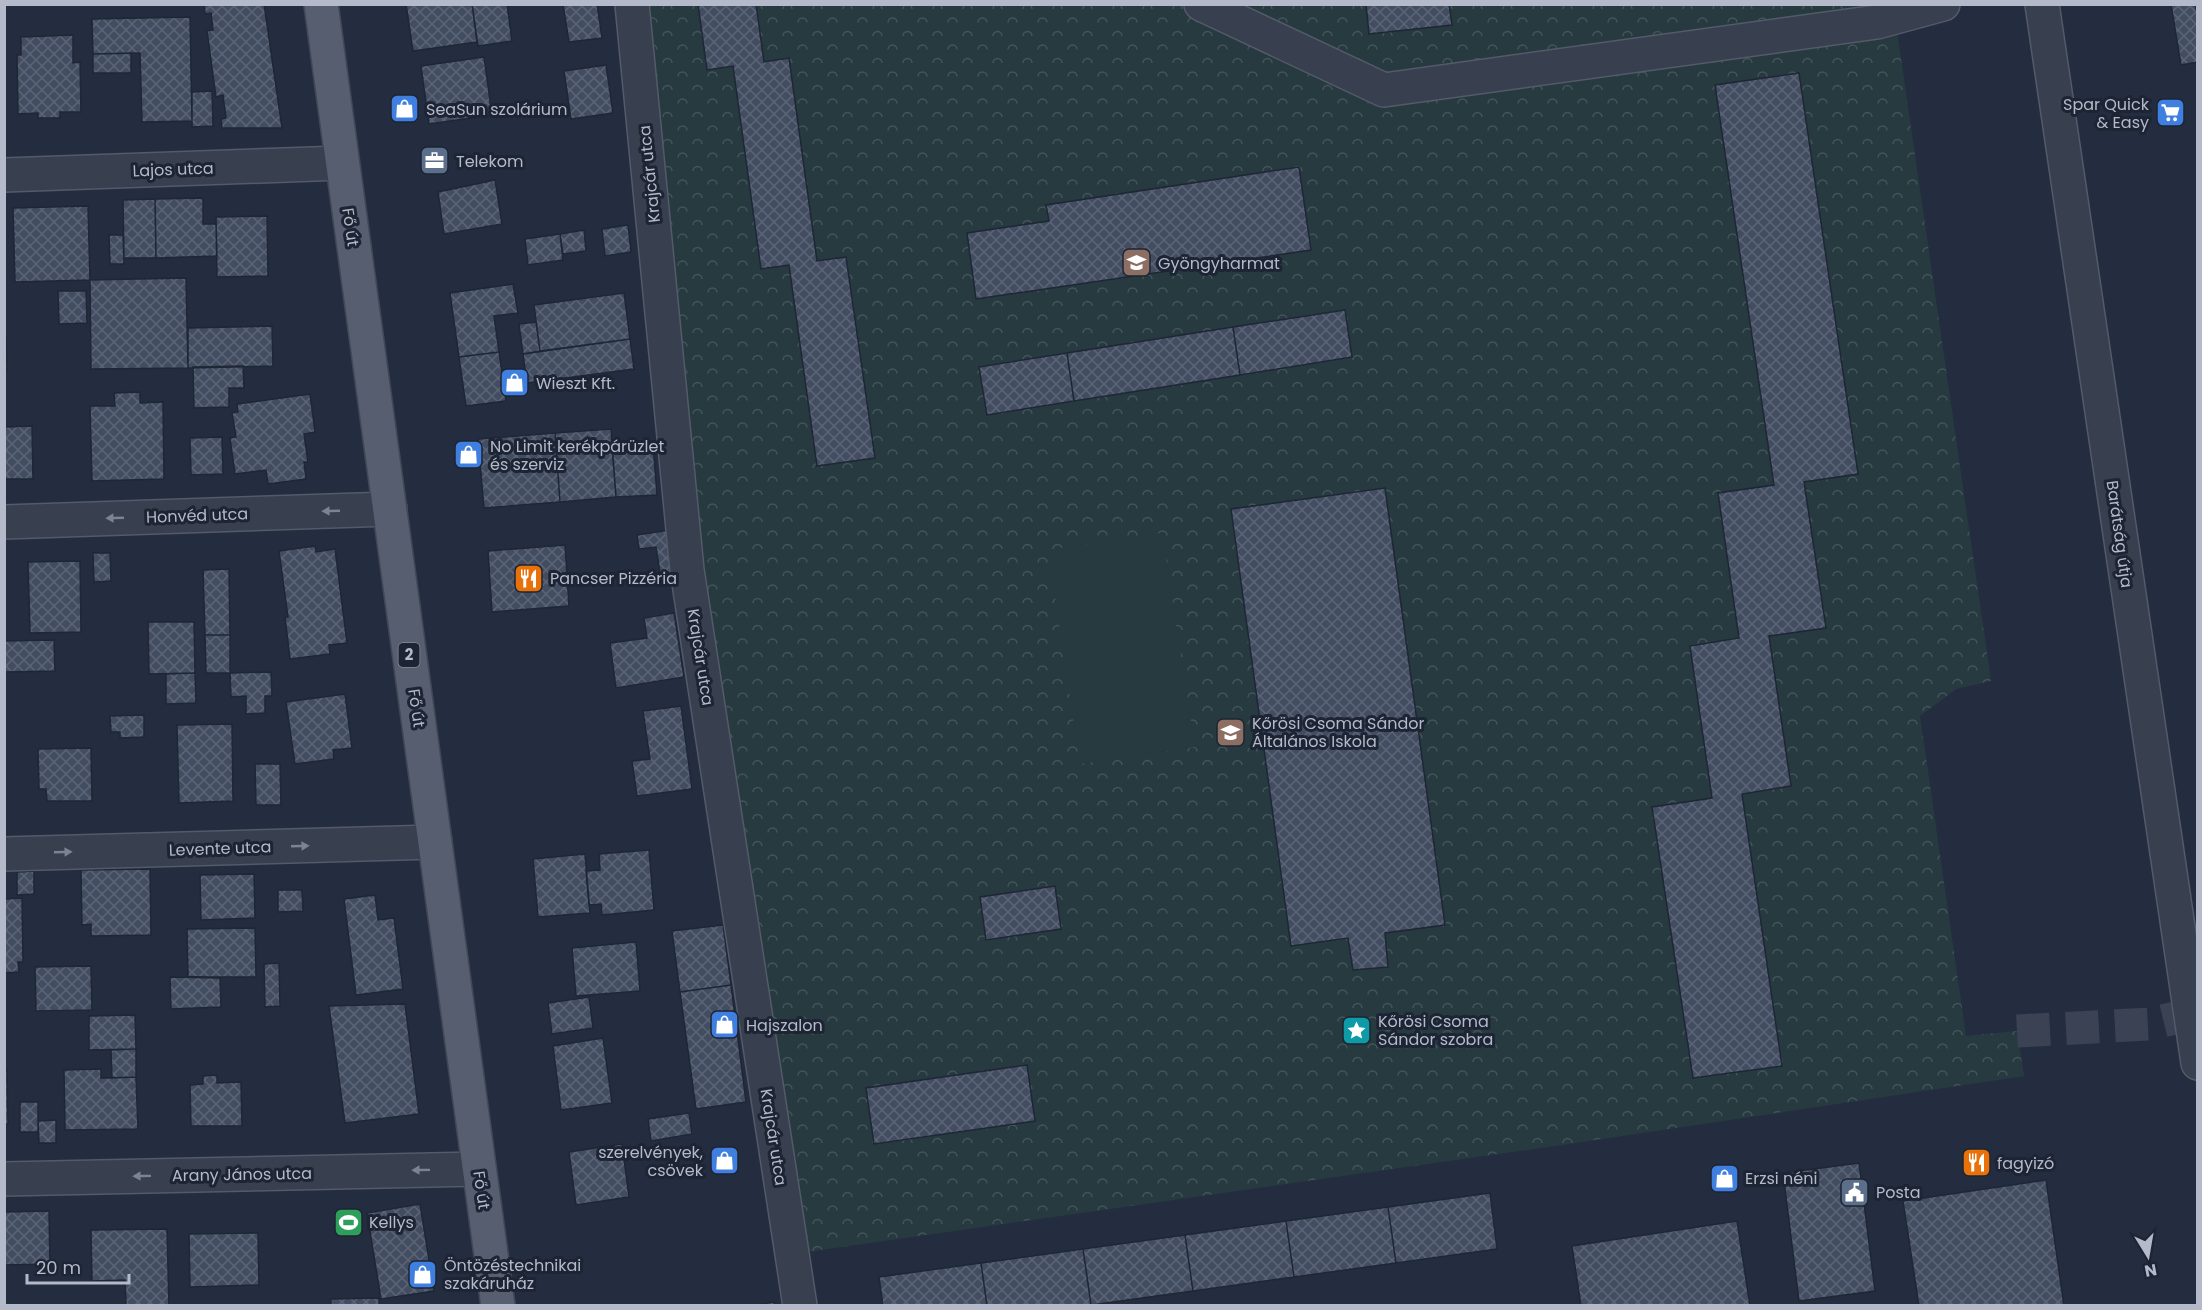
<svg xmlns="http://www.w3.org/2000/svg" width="2202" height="1310" viewBox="0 0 2202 1310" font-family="Poppins,sans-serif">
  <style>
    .park { fill: url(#park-crowns) }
    .garden { fill: #263a40 }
    .building { fill: url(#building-cross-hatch); stroke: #1f2636; stroke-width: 1.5 }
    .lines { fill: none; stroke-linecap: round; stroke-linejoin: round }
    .street-tunnel { stroke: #3a4254; stroke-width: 33; stroke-dasharray: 33 16; stroke-linecap: butt }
    .street-casing { stroke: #535a69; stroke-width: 36 }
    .primary-casing { stroke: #414858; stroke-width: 36 }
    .street { stroke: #383f4f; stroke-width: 33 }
    .primary { stroke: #565e6f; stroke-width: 33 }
    .oneway { fill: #7c8392 }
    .labels { text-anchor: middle; stroke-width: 6; stroke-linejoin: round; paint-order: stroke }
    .shield { fill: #1d2434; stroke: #878d9c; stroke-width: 1.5 }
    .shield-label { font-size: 15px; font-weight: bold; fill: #b4bac9 }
    .poi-label { font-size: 16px; fill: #b4bac9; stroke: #1d2434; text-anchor: start }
    .street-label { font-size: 16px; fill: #b4bac9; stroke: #1d2434 }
  </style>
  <defs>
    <pattern id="park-crowns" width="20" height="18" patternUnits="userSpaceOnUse" patternTransform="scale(1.5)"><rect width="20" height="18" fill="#263a40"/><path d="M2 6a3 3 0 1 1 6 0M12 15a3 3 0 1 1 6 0" fill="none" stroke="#43545a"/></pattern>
    <pattern id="building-cross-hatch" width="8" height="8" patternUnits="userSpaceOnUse" patternTransform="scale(1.5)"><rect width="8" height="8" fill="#434d61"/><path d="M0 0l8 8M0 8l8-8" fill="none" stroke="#5c6576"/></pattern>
  </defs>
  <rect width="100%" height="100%" fill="#242d3f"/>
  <path class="park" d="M 632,5 L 1886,5 L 1895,17 L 1991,681 L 1956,689 L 1920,716 L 1966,1036 L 2017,1031 L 2024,1076 L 1555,1146 L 792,1254 L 687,570 Z"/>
  <path class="garden" d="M 1162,533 L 1195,747 L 1080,764 L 1048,550 Z"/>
  <path class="building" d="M 204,4 L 264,4 L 282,128 L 222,128 L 221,119 L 226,118 L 223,95 L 216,97 L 207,31 L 213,30 L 211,13 L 205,14 Z
    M 406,4 L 472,4 L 477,42 L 413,51 Z
    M 472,4 L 507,4 L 512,41 L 478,46 Z
    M 563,4 L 597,4 L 602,38 L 569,42 Z
    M 698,4 L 756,4 L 764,62 L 789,58 L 817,261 L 846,257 L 875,458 L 817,466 L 789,265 L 761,269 L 733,66 L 707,70 Z
    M 1366,4 L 1449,4 L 1452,25 L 1369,34 Z
    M 2171,4 L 2195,4 L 2198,17 L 2198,62 L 2181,65 Z
    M 190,17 L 192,121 L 142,122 L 140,53 L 93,54 L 92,19 Z
    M 73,35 L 73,63 L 80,62 L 81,112 L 60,112 L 60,118 L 38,118 L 38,113 L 18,114 L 17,55 L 21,55 L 21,37 Z
    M 131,53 L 131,73 L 93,73 L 93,54 Z
    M 484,57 L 492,115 L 429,124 L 421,66 Z
    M 606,65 L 613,113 L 571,119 L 564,71 Z
    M 1799,73 L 1858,474 L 1804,482 L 1826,628 L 1769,636 L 1791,786 L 1742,794 L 1782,1066 L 1693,1078 L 1652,807 L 1712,798 L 1690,646 L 1739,638 L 1718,493 L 1774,485 L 1715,85 Z
    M 212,91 L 213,126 L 192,127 L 192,92 Z
    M 1299,167 L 1311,250 L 976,299 L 967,233 L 1049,221 L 1046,205 Z
    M 495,180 L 502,224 L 444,234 L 438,192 Z
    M 203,198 L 203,224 L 216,224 L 217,256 L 156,258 L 155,199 Z
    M 155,199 L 156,258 L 124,258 L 123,200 Z
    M 88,206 L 90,280 L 15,282 L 13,208 Z
    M 267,216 L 268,276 L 217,277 L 216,217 Z
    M 628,225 L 631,252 L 605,256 L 602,229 Z
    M 584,230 L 586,251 L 563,254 L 560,234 Z
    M 560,234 L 563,260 L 528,265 L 525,239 Z
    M 109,235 L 123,235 L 124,264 L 110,264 Z
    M 186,278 L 188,368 L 91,369 L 90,280 Z
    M 513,284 L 518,313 L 494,316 L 499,352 L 459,357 L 450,293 Z
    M 58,291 L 86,291 L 87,323 L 59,324 Z
    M 624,293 L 630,339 L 540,351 L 534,305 Z
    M 1345,310 L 1352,357 L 1240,375 L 1233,327 Z
    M 536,322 L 540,351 L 523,354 L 519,324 Z
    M 272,326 L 273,366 L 188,368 L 188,328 Z
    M 1233,327 L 1240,375 L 1074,401 L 1067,353 Z
    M 4,335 L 6,335 L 7,371 L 4,371 Z
    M 630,339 L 634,369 L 527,383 L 523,354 Z
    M 499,352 L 506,401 L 466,406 L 459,357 Z
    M 1067,353 L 1074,401 L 987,415 L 979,367 Z
    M 243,366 L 244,388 L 229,388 L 229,407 L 194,408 L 193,367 Z
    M 140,392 L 140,403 L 163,402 L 164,479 L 92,481 L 90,406 L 115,406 L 114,393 Z
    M 310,394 L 315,432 L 304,434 L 308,462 L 304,462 L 306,479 L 268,484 L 266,470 L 235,474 L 230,438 L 236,437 L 232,413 L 238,412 L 237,404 Z
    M 32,426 L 33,479 L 4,479 L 4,427 Z
    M 611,429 L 616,497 L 560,502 L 555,433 Z
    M 555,433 L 560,502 L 484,508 L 478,439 Z
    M 222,437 L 223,474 L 191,475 L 190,438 Z
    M 653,444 L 657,495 L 616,497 L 612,447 Z
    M 1385,488 L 1445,925 L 1385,933 L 1388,967 L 1353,970 L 1348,938 L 1291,946 L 1231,509 Z
    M 670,530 L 676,571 L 660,573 L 656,547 L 639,549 L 637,535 Z
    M 565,545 L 569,606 L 492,612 L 488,551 Z
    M 315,546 L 316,552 L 335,549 L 347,643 L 329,645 L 330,654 L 290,659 L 285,617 L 288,617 L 279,551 Z
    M 93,553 L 110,553 L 111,581 L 94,582 Z
    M 80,561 L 81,632 L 30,633 L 28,562 Z
    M 229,569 L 230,635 L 205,635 L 203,570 Z
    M 674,613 L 684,677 L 616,688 L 610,643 L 647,638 L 644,618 Z
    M 148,622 L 194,622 L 195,673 L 149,674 Z
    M 205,635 L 230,635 L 230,673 L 206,673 Z
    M 54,640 L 55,671 L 4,672 L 4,641 Z
    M 271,672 L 272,696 L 265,696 L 265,713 L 246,714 L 246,696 L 231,697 L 230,673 Z
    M 195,673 L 196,703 L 166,704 L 166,674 Z
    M 345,694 L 352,748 L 333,750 L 334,759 L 295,764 L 286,702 Z
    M 681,706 L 692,789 L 637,796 L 632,761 L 650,759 L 643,711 Z
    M 144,715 L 144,737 L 120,738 L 120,732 L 111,732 L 110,716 Z
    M 232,724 L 233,801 L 179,803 L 177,725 Z
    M 91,748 L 92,801 L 47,801 L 46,789 L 39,789 L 38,749 Z
    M 255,764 L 280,764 L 281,805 L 256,805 Z
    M 649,850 L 654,910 L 602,915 L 601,904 L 589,905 L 586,871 L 600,870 L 599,854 Z
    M 585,854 L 590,913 L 538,917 L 533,859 Z
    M 150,869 L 151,935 L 91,936 L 91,924 L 82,925 L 81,870 Z
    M 34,871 L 34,894 L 17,895 L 17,872 Z
    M 254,874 L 255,918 L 201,920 L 200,875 Z
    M 1055,886 L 1061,929 L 986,940 L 980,897 Z
    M 278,890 L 302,890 L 303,911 L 278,912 Z
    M 375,895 L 378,920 L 394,918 L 403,989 L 356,995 L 344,899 Z
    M 22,898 L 23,962 L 18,962 L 19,972 L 4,973 L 4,899 Z
    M 723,925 L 731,985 L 680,992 L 672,931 Z
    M 255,928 L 256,977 L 188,977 L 187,929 Z
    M 636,942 L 640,991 L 576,996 L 572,948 Z
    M 279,963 L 280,1006 L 265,1007 L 264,964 Z
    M 91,966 L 92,1010 L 36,1011 L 35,967 Z
    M 170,977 L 220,978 L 221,1007 L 171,1009 Z
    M 731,985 L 746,1102 L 696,1109 L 680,992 Z
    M 589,997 L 593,1028 L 552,1034 L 548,1003 Z
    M 405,1004 L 419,1114 L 345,1123 L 329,1006 Z
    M 135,1015 L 136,1049 L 89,1050 L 89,1016 Z
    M 603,1038 L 612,1103 L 561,1110 L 553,1046 Z
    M 136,1049 L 136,1077 L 112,1078 L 111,1050 Z
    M 1027,1065 L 1035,1121 L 874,1144 L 866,1088 Z
    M 101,1069 L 101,1078 L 136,1077 L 138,1129 L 65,1130 L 64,1070 Z
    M 4,1070 L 7,1070 L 8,1124 L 4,1124 Z
    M 217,1075 L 217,1083 L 241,1082 L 242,1126 L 191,1126 L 190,1085 L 203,1084 L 203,1076 Z
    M 20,1102 L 38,1102 L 38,1132 L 20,1132 Z
    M 689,1113 L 692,1134 L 651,1141 L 648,1119 Z
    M 56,1120 L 56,1143 L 39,1143 L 38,1121 Z
    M 622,1144 L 629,1197 L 576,1205 L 569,1152 Z
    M 1859,1163 L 1875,1291 L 1799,1301 L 1783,1173 Z
    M 2046,1180 L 2064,1306 L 1919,1306 L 1903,1201 Z
    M 1490,1193 L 1497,1249 L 1396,1263 L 1388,1207 Z
    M 420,1204 L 434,1291 L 381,1299 L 367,1213 Z
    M 1388,1207 L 1396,1263 L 1294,1277 L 1286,1221 Z
    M 49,1211 L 50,1264 L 4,1265 L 4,1212 Z
    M 1286,1221 L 1294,1277 L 1193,1291 L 1185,1235 Z
    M 1737,1221 L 1750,1306 L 1581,1306 L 1572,1246 Z
    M 167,1229 L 169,1306 L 126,1306 L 125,1280 L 92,1281 L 91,1230 Z
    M 258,1233 L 259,1285 L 190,1287 L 189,1234 Z
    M 1185,1235 L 1193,1291 L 1091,1305 L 1083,1249 Z
    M 1083,1249 L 1091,1305 L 987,1306 L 981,1263 Z
    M 981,1263 L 987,1306 L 883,1306 L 879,1277 Z
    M 379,1298 L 379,1306 L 331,1306 L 331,1299 Z
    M 774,1302 L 774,1306 L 750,1306 Z"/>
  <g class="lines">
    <path class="street-tunnel" d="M 2017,1031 L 2150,1024 L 2191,1014"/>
    <defs>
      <path id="street" d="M 632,4 L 687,570 L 800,1306
        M 1201,4 L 1384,90 L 1877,22 L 1943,4
        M 2042,4 L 2198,1063
        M 4,175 L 342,163
        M 4,522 L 390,509
        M 4,854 L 435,842
        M 4,1179 L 479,1169"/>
      <path id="primary" d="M 321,4 L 498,1306"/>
    </defs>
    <use href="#street" class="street-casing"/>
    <use href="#primary" class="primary-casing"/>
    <use href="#street" class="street"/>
    <use href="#primary" class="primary"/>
  </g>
  <defs><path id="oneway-solid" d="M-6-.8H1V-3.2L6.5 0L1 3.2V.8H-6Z" transform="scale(1.5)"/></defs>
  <g class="oneway">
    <use href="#oneway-solid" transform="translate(331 511) rotate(178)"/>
    <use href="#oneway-solid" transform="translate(115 518) rotate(178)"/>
    <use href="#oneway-solid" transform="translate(300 846) rotate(-2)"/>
    <use href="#oneway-solid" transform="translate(63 852) rotate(-2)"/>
    <use href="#oneway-solid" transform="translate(421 1170) rotate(179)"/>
    <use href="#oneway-solid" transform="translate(142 1176) rotate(179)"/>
  </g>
  <defs>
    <symbol id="shop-square" viewBox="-11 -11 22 22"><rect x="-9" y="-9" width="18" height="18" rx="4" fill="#3f7fe0" stroke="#1d2434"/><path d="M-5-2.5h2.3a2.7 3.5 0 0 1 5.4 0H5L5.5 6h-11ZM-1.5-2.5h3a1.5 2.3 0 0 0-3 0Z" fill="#fff"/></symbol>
    <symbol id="supermarket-square" viewBox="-11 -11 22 22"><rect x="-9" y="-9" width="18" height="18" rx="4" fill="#3f7fe0" stroke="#1d2434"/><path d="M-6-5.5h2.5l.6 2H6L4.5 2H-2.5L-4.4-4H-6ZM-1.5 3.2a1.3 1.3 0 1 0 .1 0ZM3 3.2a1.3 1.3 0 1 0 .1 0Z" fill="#fff"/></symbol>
    <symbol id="office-square" viewBox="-11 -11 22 22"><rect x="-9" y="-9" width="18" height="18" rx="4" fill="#5c6f8a" stroke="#1d2434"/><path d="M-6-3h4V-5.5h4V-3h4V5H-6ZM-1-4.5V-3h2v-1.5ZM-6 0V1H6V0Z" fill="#fff"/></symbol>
    <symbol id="school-square" viewBox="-11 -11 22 22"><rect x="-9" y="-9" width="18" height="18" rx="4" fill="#8d6e63" stroke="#1d2434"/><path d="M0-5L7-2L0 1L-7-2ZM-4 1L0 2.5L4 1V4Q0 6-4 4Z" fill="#fff"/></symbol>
    <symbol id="restaurant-square" viewBox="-11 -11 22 22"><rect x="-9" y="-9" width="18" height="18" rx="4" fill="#e8710a" stroke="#1d2434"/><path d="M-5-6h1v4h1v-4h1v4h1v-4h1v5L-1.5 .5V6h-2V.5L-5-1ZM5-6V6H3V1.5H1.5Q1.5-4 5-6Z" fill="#fff"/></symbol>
    <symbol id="sight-square" viewBox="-11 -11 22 22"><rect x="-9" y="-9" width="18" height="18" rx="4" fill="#0f9aa8" stroke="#1d2434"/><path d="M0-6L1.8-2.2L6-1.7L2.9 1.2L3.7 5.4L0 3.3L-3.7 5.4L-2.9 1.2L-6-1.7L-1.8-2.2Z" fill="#fff"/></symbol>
    <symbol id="civic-square" viewBox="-11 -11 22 22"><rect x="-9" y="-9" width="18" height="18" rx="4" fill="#5c6f8a" stroke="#1d2434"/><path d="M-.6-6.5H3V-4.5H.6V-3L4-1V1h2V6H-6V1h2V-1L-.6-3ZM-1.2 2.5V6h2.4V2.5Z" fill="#fff"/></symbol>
    <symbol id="stadium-square" viewBox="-11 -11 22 22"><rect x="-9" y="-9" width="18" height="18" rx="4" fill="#2e9e5b" stroke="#1d2434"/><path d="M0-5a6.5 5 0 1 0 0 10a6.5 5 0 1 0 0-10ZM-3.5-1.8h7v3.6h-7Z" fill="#fff"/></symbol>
  </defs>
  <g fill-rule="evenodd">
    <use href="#shop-square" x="388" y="92" width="33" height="33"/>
    <use href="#supermarket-square" x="2154" y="96" width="33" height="33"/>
    <use href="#office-square" x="418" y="144" width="33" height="33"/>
    <use href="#school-square" x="1120" y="246" width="33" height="33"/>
    <use href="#shop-square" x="498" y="366" width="33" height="33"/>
    <use href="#shop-square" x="452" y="438" width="33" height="33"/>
    <use href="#restaurant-square" x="512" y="562" width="33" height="33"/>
    <use href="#school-square" x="1214" y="716" width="33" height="33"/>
    <use href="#shop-square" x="708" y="1008" width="33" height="33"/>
    <use href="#sight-square" x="1340" y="1014" width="33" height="33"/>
    <use href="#shop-square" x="708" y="1144" width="33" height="33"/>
    <use href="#restaurant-square" x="1960" y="1146" width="33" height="33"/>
    <use href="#shop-square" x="1708" y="1162" width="33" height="33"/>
    <use href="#civic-square" x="1838" y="1176" width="33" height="33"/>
    <use href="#stadium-square" x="332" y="1206" width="33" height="33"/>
    <use href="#shop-square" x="406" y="1258" width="33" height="33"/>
  </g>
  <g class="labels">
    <rect class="shield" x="398.5" y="643" width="21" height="24" rx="4.5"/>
    <g class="shield-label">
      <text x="409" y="660">2</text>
    </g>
    <g class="poi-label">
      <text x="2149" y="110" text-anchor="end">Spar Quick<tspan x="2149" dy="18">&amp; Easy</tspan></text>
      <text x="426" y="115">SeaSun szolárium</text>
      <text x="456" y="167">Telekom</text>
      <text x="1158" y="269">Gyöngyharmat</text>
      <text x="536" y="389">Wieszt Kft.</text>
      <text x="490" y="452">No Limit kerékpárüzlet<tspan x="490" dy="18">és szerviz</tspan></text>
      <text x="550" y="584">Pancser Pizzéria</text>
      <text x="1252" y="729">Kőrösi Csoma Sándor<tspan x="1252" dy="18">Általános Iskola</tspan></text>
      <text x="1378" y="1027">Kőrösi Csoma<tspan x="1378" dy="18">Sándor szobra</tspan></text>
      <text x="746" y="1031">Hajszalon</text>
      <text x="703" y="1158" text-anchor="end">szerelvények,<tspan x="703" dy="18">csövek</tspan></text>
      <text x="1997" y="1169">fagyizó</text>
      <text x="1745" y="1184">Erzsi néni</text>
      <text x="1876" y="1198">Posta</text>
      <text x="369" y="1228">Kellys</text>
      <text x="444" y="1271">Öntözéstechnikai<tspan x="444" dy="18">szakáruház</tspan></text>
    </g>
    <g class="street-label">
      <text transform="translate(173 169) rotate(-2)" y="6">Lajos utca</text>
      <text transform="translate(649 174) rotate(-96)" y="6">Krajcár utca</text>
      <text transform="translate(351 227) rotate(82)" y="6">Fő út</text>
      <text transform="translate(197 515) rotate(-2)" y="6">Honvéd utca</text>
      <text transform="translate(2120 534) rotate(82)" y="6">Barátság útja</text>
      <text transform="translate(701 657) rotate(81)" y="6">Krajcár utca</text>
      <text transform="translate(417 708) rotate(82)" y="6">Fő út</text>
      <text transform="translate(220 848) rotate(-2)" y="6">Levente utca</text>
      <text transform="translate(774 1137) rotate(81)" y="6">Krajcár utca</text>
      <text transform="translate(242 1174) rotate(-1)" y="6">Arany János utca</text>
      <text transform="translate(482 1190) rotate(82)" y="6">Fő út</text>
    </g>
  </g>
  <rect width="2202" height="1310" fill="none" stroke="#b4bac9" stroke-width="12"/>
  <g transform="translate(2148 1256) rotate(169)" stroke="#1d2434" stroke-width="4.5" paint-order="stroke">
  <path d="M0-4.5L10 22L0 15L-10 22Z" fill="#b4bac9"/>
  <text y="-9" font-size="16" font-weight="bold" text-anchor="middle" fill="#b4bac9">N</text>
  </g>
  <path d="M27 1274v9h102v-9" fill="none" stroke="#b4bac9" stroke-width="3"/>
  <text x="36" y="1274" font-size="18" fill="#b4bac9" stroke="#1d2434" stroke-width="4.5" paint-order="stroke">20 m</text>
</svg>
